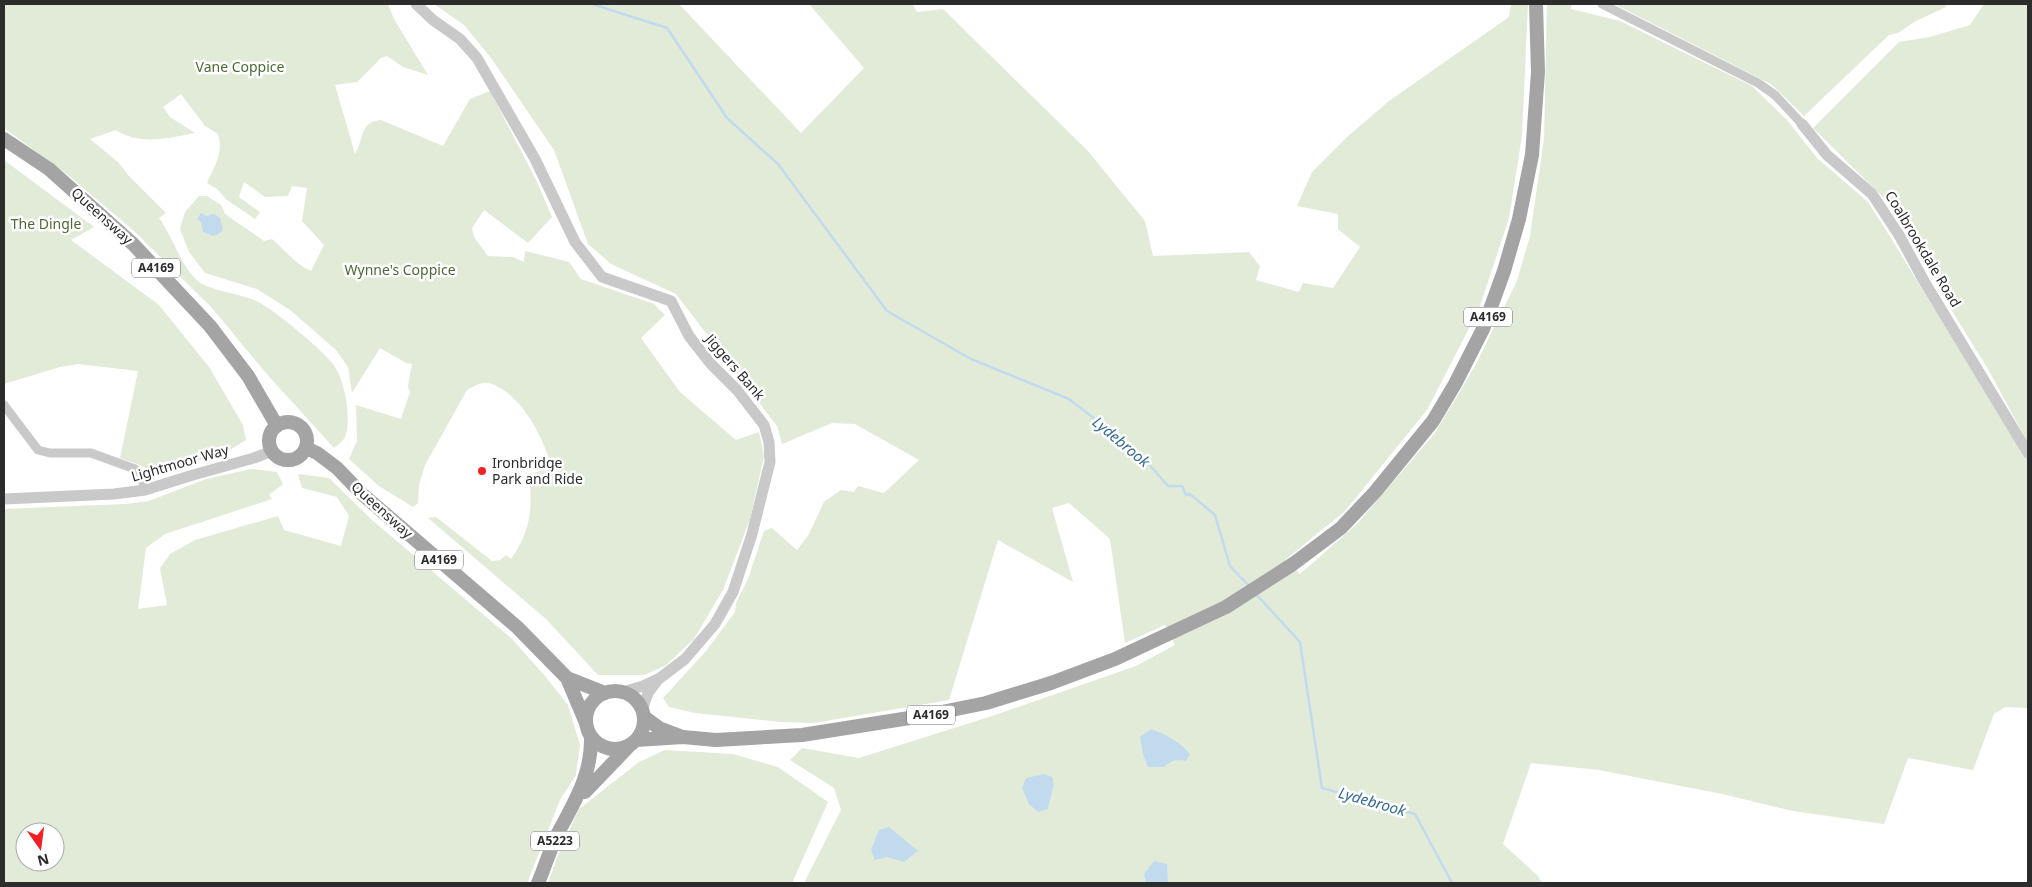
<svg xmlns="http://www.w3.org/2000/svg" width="2032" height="887" viewBox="0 0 2032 887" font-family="'Noto Sans',sans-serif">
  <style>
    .green { fill: #e1ebd8; fill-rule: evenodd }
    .water { fill: #c2daed }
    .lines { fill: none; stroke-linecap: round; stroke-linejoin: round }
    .stream { stroke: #c2daed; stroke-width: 2.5 }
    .minor { stroke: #c9c9c9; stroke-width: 9 }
    .tertiary { stroke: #c9c9c9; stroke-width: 11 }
    .primary { stroke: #a4a4a4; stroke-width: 14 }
    .poi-dot { fill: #f12025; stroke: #fff; stroke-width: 2 }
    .labels { text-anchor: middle; stroke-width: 5; stroke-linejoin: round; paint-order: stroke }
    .shield { fill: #fff; stroke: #6b6b6b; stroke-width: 1 }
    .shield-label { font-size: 12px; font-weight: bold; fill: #2c2c2c }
    .park-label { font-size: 14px; fill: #4c6a37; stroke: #fff }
    .street-label { font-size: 14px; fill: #2c2c2c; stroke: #fff }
    .poi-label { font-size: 14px; fill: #2c2c2c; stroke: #fff; text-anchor: start }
    .water-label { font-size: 15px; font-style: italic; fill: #356a93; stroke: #fff }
  </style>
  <rect width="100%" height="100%" fill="#fff"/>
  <path class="green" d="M 4,4 L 388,4 L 394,19 L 428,75 L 403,67 L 387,56 L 381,58 L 357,82 L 335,85 L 355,154 C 364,139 360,121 381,120 L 443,146 L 470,99 L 490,91 L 537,182 L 552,217 L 528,243 L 484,210 L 472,228 L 474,237 L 488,256 L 513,257 L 524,262 L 525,251 L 569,262 L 581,279 L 654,304 L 665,315 L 641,338 L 680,392 L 736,440 L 759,432 L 764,457 L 750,519 L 723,590 L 694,639 L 665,666 L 644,675 L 598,675 L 546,619 L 428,518 L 436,517 L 492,561 L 500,560 L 506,555 L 511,559 C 531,531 533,507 529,474 L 552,468 C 544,439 522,395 492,384 C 483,380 474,386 467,390 L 425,465 L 419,485 L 418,503 L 413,507 L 379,486 L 349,459 L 357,441 L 356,405 L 401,419 L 410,392 L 408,386 L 412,364 L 406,363 L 380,348 L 352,393 L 348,367 L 336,350 L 290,310 L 257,289 L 205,273 L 189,252 L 180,229 L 185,212 L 199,196 L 207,196 L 221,205 L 225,214 L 264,241 L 272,239 C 285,250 296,265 311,271 L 324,245 L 302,221 L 307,188 L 292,186 L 288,196 L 265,197 L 244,182 L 239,197 L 260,212 L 255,219 L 227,200 L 217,189 L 207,183 C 214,167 224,152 218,134 L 205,126 L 181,94 L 163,107 L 170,117 L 195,133 C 169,138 140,146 116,130 L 90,139 L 118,162 L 128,175 L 166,213 L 159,218 C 174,238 180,266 199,282 C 206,289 244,295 256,301 C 274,309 321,349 333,364 C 345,379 352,420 345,437 C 343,441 338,445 334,448 L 265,372 L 212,308 L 134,231 L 68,175 L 4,128 Z
    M 434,4 L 679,4 L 801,133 L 864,68 L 809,4 L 806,4 L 913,4 L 917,12 L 943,9 L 1087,150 L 1145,221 L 1153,256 L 1249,252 L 1260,266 L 1256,280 L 1299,292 L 1303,283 L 1333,288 L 1360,247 L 1338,229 L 1338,214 L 1297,206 L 1312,172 L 1347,137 L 1389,101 L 1509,17 L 1511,4 L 1528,4 L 1522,136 L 1509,218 L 1479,309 L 1427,410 L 1345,511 L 1285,560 L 1300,574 L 1356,525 L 1435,433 L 1475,366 L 1517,281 L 1530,236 L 1544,139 L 1547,4 L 1571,4 L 1571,9 L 1620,21 L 1752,86 L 1787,120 L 1817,158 L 1868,202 L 1884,227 L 1932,305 L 2028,457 L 2028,708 L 2005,707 L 1994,714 L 1973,770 L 1908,758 L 1884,824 L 1793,811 L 1722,794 L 1599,770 L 1531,763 L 1503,844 L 1538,876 L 1542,883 L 804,883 L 841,810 L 834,788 L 790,760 L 802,748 L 859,758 L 989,717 L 1136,666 L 1175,645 L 1165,625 L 1125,643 L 1110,539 L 1069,503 L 1052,508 L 1073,582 L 998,540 L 949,700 L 814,723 L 781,722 L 695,713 L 669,707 L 663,698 L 706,651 L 735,612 L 736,603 L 748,579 L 764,531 L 772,528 L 797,550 L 809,534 L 824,502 L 841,490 L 854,492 L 858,486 L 884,493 L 919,460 L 855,424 L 832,423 L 782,444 L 777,426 L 676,294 L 611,264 L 588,244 L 554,150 L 491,58 L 464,25 ZM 1026,778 L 1054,784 L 1048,809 Z
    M 1614,4 L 1947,4 L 1946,7 L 1916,21 L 1898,33 L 1889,35 L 1804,116 L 1771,84 Z
    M 1984,4 L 2028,4 L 2028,443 L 1988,369 L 1947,303 L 1924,253 L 1894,208 L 1813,128 L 1899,42 L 1930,37 L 1970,25 Z
    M 4,160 L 94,227 L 71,240 L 159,305 L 209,367 L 243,425 L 246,440 L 225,453 L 158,472 L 120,458 L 138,371 L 78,364 L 60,367 L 4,384 Z
    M 251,469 L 277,472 L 283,484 L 269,495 L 272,499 L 165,534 L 146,548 L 138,609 L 167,605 L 160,568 L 170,554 L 195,540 L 278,516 L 284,530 L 341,546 L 349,516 L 337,497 L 302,488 L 298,474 L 329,478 L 372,520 L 512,639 L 545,676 L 568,705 L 580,745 L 576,775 L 560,800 L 527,883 L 4,883 L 4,509 L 126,504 L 149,501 L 206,479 ZM 25,832 L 55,832 L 55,862 L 25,862 Z
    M 665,750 L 733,754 L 778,767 L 828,802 L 792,883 L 548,883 L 558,855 L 579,809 L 639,762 Z"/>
  <path class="water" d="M 201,213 L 206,216 L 214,214 L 220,218 L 223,229 L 219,234 L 213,236 L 203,232 L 201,222 L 197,219 Z
    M 1151,729 C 1167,735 1179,741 1190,754 L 1186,761 C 1177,759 1171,760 1164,767 L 1148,767 L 1143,754 L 1140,737 Z
    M 1044,774 L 1052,777 L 1054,784 L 1048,809 L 1038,812 L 1029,804 L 1022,788 L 1026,778 Z
    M 889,827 L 918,851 L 904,862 L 887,857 L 875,860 L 871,850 L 879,830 Z
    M 1154,861 L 1167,864 L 1168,883 L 1146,883 L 1144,874 Z"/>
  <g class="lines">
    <path class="stream" d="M 592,4 L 667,28 L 727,118 L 778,164 L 887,311 L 971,359 L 1069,399 L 1140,454 L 1168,486 L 1182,486 L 1186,495 L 1190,494 L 1215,515 L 1230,566 L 1250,587
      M 1255,593 L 1300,642 L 1322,788 L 1415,814 L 1452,883"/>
    <path class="minor" d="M 1602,4 L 1758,83 L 1775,95 L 1802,124
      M 4,405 L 38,450 L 50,453 L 91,453 L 135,469 L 141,475 L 145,490"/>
    <path class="tertiary" d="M 416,4 L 433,20 L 460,39 L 477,58 L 535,159 L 575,242 L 602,277 L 671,301 L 689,336 L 711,364 L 737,390 L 764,425 L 769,442 L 770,462 L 752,534 L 733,592 L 715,624 L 685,659 L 660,678 L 643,686 L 622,692
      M 1802,124 L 1827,155 L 1872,194 L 1899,235 L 1924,281 L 2028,453
      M 4,499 L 114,494 L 145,490 L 193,475 L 254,458 L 272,451
      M 642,710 L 648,693 L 657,681"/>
    <path class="primary" d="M 4,139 L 49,169 L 133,244 L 210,326 L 248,376 L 277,426
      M269 441a19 19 0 1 1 38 0a19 19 0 1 1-38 0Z
      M 306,448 L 317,453 L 337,468 L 362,494 L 517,627 L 567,678 L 586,723
      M 567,678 L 605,693
      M586 720a29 29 0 1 1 58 0a29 29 0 1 1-58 0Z
      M 644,717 L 659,728 L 680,736
      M 636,740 L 683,737 L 716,740 L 802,735 L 922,716 L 986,703 L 1051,683 L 1115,659 L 1226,607 L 1293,564 L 1341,528 L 1375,492 L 1433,421 L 1455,384 L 1483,329 L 1504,271 L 1519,219 L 1532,155 L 1538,72 L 1536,4
      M 585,792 L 629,746
      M 538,883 C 545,867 550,849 558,833 C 575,801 592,774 591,737"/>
  </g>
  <circle class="poi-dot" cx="482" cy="471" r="5"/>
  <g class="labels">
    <g class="shield">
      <rect x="132" y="258.5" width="48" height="19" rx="4"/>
      <rect x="1464" y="307.5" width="48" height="19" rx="4"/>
      <rect x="415" y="550.5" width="48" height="19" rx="4"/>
      <rect x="907" y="705.5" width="48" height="19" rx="4"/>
      <rect x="531" y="831.5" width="48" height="19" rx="4"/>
    </g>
    <g class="shield-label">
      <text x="156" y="272">A4169</text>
      <text x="1488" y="321">A4169</text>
      <text x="439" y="564">A4169</text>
      <text x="931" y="719">A4169</text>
      <text x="555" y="845">A5223</text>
    </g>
    <g class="park-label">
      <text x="240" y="72">Vane Coppice</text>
      <text x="46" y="229">The Dingle</text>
      <text x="400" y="275">Wynne's Coppice</text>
    </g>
    <g class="street-label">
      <text transform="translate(102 216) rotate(42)" y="5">Queensway</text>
      <text transform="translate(1923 249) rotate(59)" y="5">Coalbrookdale Road</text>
      <text transform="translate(735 367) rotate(49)" y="5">Jiggers Bank</text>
      <text transform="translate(180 463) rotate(-16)" y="5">Lightmoor Way</text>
      <text transform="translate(382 510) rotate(42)" y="5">Queensway</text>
    </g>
    <g class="poi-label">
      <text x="492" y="468">Ironbridge<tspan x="492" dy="16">Park and Ride</tspan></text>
    </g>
    <g class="water-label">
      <text transform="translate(1121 442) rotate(40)" y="5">Lydebrook</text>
      <text transform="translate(1372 802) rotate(16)" y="5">Lydebrook</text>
    </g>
  </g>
  <rect width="2032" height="887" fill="none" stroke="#2c2c2c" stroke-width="10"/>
  <g transform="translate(40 847) rotate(166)"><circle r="24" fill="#ffffff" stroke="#ababab"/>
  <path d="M0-4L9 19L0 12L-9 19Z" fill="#f12025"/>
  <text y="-8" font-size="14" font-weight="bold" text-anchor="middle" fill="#2c2c2c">N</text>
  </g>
</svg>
